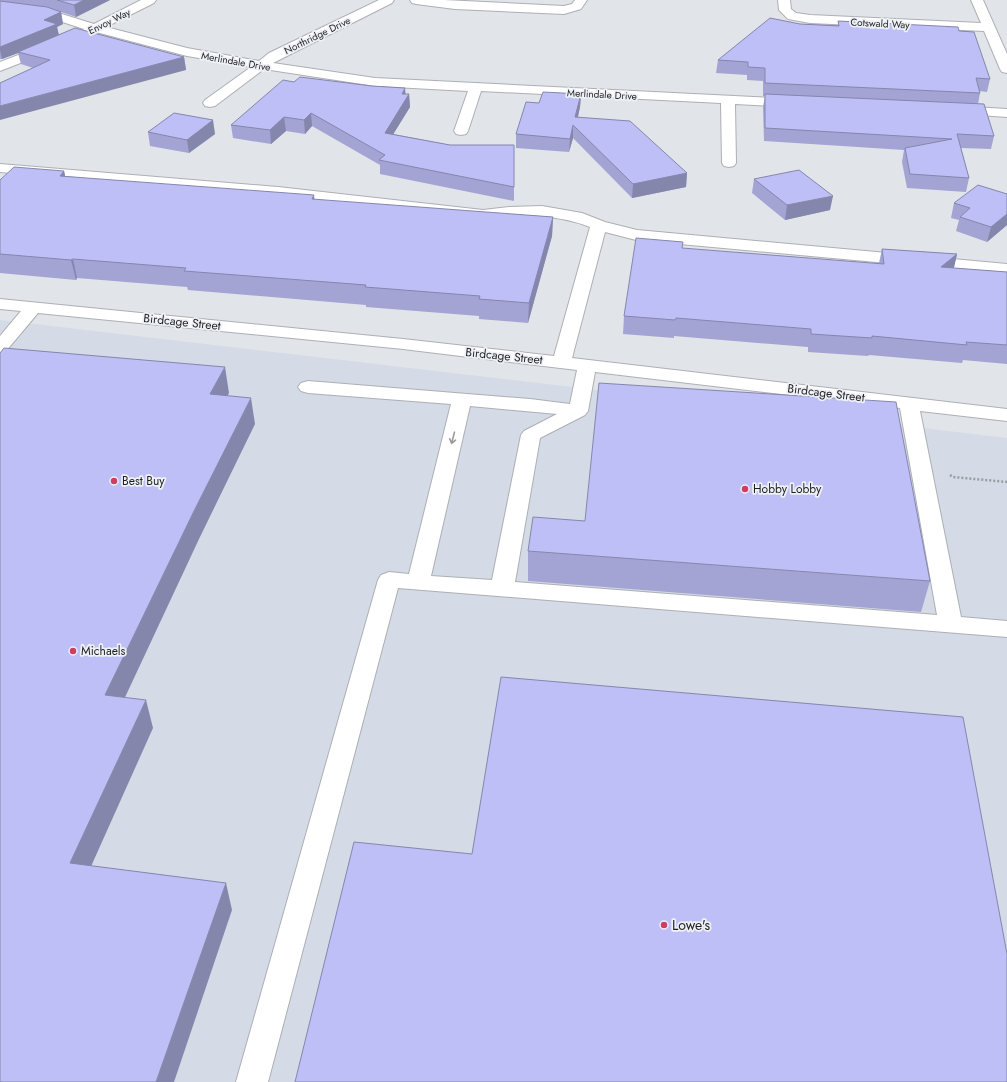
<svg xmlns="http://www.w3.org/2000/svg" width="1007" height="1082" viewBox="0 0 1007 1082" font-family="Jost,sans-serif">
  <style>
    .built { fill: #d4dae6 }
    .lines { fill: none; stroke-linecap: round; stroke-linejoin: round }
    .minor-casing { stroke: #adafb4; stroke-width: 2 }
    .path { stroke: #9a9c9f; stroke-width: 2.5; stroke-dasharray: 2 2; stroke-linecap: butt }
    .minor { fill: #fff; fill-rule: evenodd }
    .wall { fill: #a3a4d4 }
    .shaded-wall { fill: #8586ac }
    .building { fill: #bebff6; stroke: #8586ac }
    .oneway { stroke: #999a9a }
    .poi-dot { fill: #cd3e62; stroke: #eef1f6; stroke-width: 1.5 }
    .labels { text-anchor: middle; stroke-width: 3.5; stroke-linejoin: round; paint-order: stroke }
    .far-street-label { font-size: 10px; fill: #1d1e1f; stroke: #eef1f6 }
    .street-label { font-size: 12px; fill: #1d1e1f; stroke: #eef1f6 }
    .poi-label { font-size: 12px; fill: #1d1e1f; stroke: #eef1f6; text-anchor: start }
    .near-poi-label { font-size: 14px; fill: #1d1e1f; stroke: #eef1f6; text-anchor: start }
  </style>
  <rect width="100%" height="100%" fill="#e1e4e8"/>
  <path class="built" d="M 0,320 L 1007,438 L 1007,1082 L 0,1082 Z"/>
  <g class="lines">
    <defs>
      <path id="minor" d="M 141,0 L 156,0 L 154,3 L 106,27 L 187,48 L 259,61 L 269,53 L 379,0 L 394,0 L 392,3 L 273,63 L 375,78 L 794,99 L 799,100 L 801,103 L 799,106 L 794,107 L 735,104 L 736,163 L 734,166 L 729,167 L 724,166 L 722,163 L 721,103 L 481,91 L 468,131 L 466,134 L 461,135 L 456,134 L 454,131 L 468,91 L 375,86 L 264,69 L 215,106 L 210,107 L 205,106 L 203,103 L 205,100 L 251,67 L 187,56 L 96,32 L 89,35 L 85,34 L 83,31 L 84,29 L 50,18 L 0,11 L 0,3 L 52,11 L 94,24 Z
        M 410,0 L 444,0 L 564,6 L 572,4 L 575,0 L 587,0 L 581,9 L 564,14 L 455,9 L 416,4 L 412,3 Z
        M 778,0 L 790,0 L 791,9 L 796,13 L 810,15 L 981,23 L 971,0 L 983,0 L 1007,54 L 1007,73 L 1002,72 L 1000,69 L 984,31 L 810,23 L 788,19 L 779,10 Z
        M 47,44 L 51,45 L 53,48 L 51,51 L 0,71 L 0,62 Z
        M 956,106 L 1007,109 L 1007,117 L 951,113 L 949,110 L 951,107 Z
        M 0,164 L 278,187 L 483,210 L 509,207 L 542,206 L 582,213 L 605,222 L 637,230 L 1007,264 L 1007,274 L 636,240 L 605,232 L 572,358 L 1007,409 L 1007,421 L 920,411 L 961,617 L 1007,621 L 1007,637 L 398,588 L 268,1082 L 236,1082 L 378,580 L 381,575 L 389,572 L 409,574 L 451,404 L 308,393 L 301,391 L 298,387 L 301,383 L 308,381 L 530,399 L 570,404 L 577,370 L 403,349 L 38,313 L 6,351 L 0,353 L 0,336 L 21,311 L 0,309 L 0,299 L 403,339 L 554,356 L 590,227 C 554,213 521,215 483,220 L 278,197 L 0,172 ZM 595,372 L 900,408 L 937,615 L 515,582 L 540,438 L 585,415 L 588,411 ZM 470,406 L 557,414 L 524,431 L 521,435 L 492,580 L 431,576 Z"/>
    </defs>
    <use href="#minor" class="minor-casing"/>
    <path class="path" d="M 950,475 L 953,477 L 1007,482"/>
    <use href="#minor" class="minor"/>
  </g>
  <path class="wall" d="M 0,0 L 110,0 L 76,17 L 61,12 L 63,24 L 57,27 L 59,35 L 184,57 L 186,70 L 33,68 L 21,64 L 18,53 L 2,59 L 0,59 Z
    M 838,21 L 959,31 L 990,79 L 987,92 L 980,91 L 980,93 L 978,104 L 994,136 L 991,149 L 961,148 L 969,178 L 966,192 L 907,188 L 902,162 L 904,150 L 764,141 L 763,107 L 765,96 L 763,96 L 763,81 L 747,80 L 747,75 L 716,73 L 718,60 L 800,24 L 838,25 Z
    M 294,82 L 372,86 L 406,94 L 409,94 L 410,107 L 393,134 L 450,145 L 514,145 L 514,201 L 380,174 L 380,165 L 312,126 L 305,134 L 286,131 L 271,144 L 233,138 L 231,125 Z
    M 581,94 L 580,107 L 578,118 L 687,173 L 686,187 L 632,198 L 573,138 L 569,152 L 516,148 L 516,134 L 539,103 Z
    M 148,132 L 215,134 L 189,153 L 150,146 Z
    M 64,171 L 65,176 L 315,200 L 553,217 L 552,236 L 528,323 L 479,319 L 479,316 L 366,307 L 366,305 L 188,290 L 187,287 L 77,278 L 76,280 L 0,273 L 0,180 Z
    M 754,179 L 830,210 L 785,220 L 752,193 Z
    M 1007,194 L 1007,225 L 987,242 L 956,231 L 959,220 L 951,218 L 954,203 Z
    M 882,249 L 957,254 L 954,268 L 1007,272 L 1007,364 L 963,360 L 962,363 L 869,355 L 868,356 L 808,352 L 808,347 L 674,336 L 674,338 L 623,334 L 624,316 L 879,263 Z
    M 528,551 L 930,581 L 921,612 L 528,581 Z"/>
  <path class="shaded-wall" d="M 84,0 L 110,0 L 76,17 L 74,5 Z
    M 61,12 L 63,24 L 57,27 L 59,36 L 18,52 L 18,53 L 2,59 L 0,50 L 0,47 L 44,20 Z
    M 184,57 L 186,70 L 0,120 L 0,106 Z
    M 405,88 L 406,99 L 409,94 L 410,107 L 386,146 L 385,133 L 402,94 Z
    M 581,94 L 580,107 L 575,127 L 575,117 Z
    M 311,113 L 312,126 L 305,134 L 304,120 Z
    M 284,117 L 286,131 L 271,144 L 270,130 Z
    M 213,120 L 215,134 L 189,153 L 187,140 Z
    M 573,125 L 573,138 L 569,152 L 570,139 Z
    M 64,171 L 68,190 L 60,176 Z
    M 687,173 L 686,187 L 632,198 L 633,184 Z
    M 314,195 L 316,214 L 312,199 Z
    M 833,196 L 830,210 L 785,220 L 787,205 Z
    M 1007,214 L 1007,225 L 987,242 L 991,227 Z
    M 553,217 L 552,236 L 528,323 L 529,303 Z
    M 957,254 L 953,271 L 941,267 Z
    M 73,259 L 77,278 L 76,280 L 71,260 Z
    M 225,367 L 229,393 L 215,420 L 210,394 Z
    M 251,398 L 255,424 L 199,539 L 113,723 L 105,695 L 194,511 Z
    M 146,700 L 153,728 L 80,891 L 70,863 Z
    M 226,883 L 232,910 L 174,1082 L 156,1082 Z"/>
  <path class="building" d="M 57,0 L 84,0 L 74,5 Z
    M 0,1 L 47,7 L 61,12 L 44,20 L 57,24 L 0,47 Z
    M 770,18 L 800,24 L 839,26 L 838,21 L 958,27 L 959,31 L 974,32 L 990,79 L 976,78 L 980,93 L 765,83 L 765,68 L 748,67 L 748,62 L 718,60 Z
    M 75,28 L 184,57 L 0,106 L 0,83 L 50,60 L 18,52 Z
    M 300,77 L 372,86 L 405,88 L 402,94 L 409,94 L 385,133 L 450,145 L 514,145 L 514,187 L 379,160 L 385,155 L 311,113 L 304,120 L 284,117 L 270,130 L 231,125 L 283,80 L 294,82 Z
    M 543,92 L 581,94 L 575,117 L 630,121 L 687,173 L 633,184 L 573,125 L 570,139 L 516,134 L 526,102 L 539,103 Z
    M 765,94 L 984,104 L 994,136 L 957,134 L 969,178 L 910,174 L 905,148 L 952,139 L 765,128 Z
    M 174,113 L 213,120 L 187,140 L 148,132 Z
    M 14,167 L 64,171 L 60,176 L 314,195 L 312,199 L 553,217 L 529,303 L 479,299 L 480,296 L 365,287 L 366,285 L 184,271 L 186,268 L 73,259 L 71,260 L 0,254 L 0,180 Z
    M 799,170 L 833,196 L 787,205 L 754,179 Z
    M 978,185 L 1007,194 L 1007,214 L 991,227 L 960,217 L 970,208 L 954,203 Z
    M 636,238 L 683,242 L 682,248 L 884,264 L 882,249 L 957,254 L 941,267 L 1007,272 L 1007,345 L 966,342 L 967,345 L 872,336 L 872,338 L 811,334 L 811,329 L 676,318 L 675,320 L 624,316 Z
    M 4,348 L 225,367 L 210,394 L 251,398 L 194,511 L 105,695 L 146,700 L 70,863 L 226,883 L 156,1082 L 0,1082 L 0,353 Z
    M 599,383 L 896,402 L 930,581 L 528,551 L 533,517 L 585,521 Z
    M 501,677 L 963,717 L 1007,954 L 1007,1082 L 295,1082 L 354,842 L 472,854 Z"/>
  <defs><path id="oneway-shaft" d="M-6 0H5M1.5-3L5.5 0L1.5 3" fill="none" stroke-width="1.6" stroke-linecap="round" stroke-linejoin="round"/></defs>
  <use class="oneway" href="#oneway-shaft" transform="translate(453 438) rotate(104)"/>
  <g class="poi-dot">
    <circle cx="114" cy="481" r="4"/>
    <circle cx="745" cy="489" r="4"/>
    <circle cx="73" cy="651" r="4"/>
    <circle cx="664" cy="925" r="4"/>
  </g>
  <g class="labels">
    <g class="far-street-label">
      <text transform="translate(109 21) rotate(-26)" y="4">Envoy Way</text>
      <text transform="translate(880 23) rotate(3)" y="4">Cotswald Way</text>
      <text transform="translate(317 35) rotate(-26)" y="4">Northridge Drive</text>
      <text transform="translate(236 61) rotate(10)" y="4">Merlindale Drive</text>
      <text transform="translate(602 94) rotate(3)" y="4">Merlindale Drive</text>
    </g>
    <g class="street-label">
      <text transform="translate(182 322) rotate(6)" y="4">Birdcage Street</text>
      <text transform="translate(504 356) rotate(6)" y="4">Birdcage Street</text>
      <text transform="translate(826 393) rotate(7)" y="4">Birdcage Street</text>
    </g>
    <g class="poi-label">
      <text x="122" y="485">Best Buy</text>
      <text x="753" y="493">Hobby Lobby</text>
      <text x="81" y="655">Michaels</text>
    </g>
    <g class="near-poi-label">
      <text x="672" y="930">Lowe's</text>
    </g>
  </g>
</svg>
